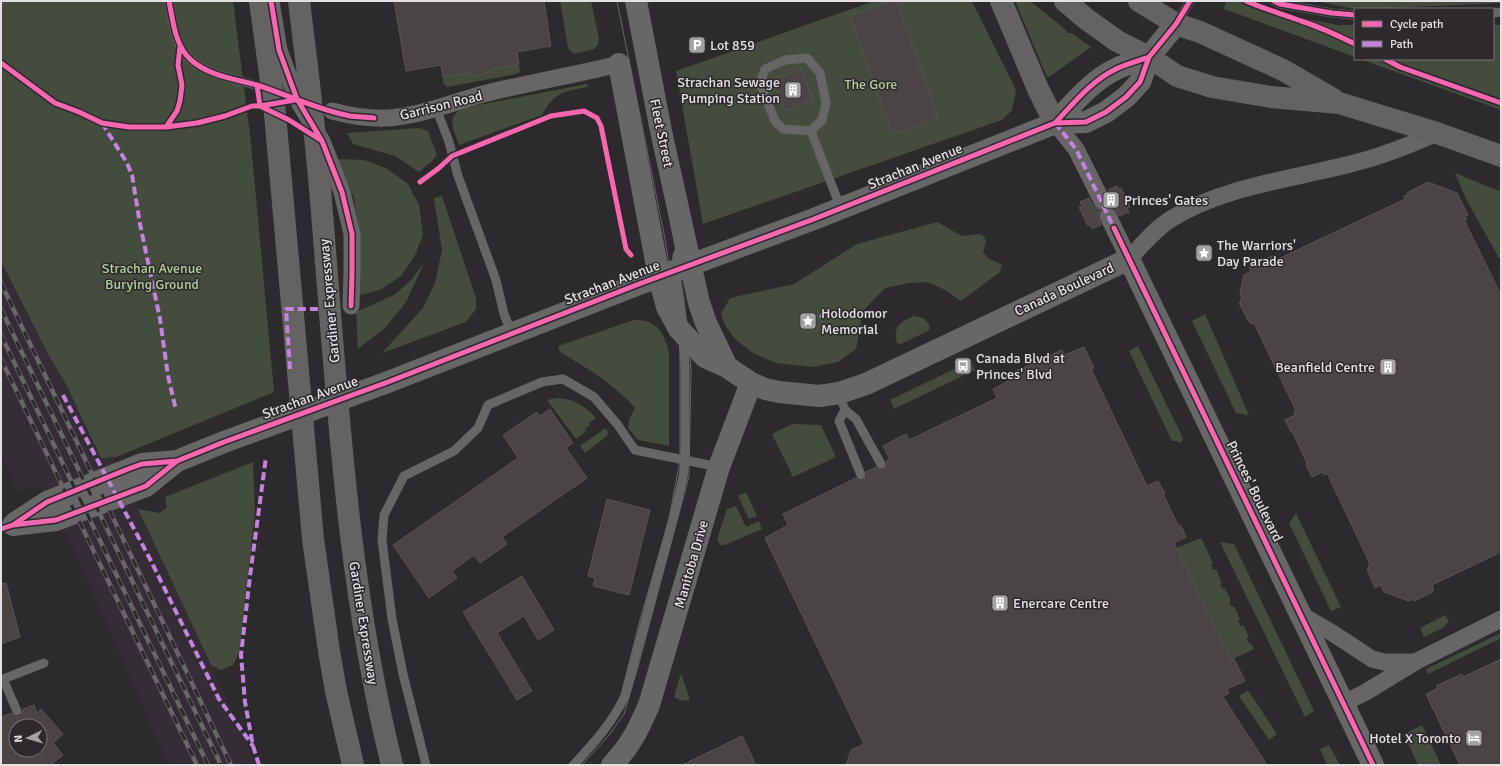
<svg xmlns="http://www.w3.org/2000/svg" width="1502" height="766" viewBox="0 0 1502 766" font-family="Signika,sans-serif">
  <style>
    .built { fill: #352d35 }
    .green { fill: #434c3d }
    .building { fill: #4b4444; stroke: #565454; fill-rule: evenodd }
    .lines { fill: none; stroke-linecap: round; stroke-linejoin: round }
    .lane { stroke: #676565; stroke-width: 9 }
    .street { stroke: #676565; stroke-width: 17 }
    .secondary { stroke: #686768; stroke-width: 22 }
    .highway { stroke: #646263; stroke-width: 22 }
    .tram { stroke: #686668; stroke-width: 1 }
    .rail-casing { stroke: #686668; stroke-width: 4.5 }
    .rail { stroke: #2d292d; stroke-width: 3; stroke-dasharray: 9; stroke-linecap: butt }
    .quiet { stroke: #c483df; stroke-width: 4; stroke-dasharray: 8 4; stroke-linecap: butt }
    .cycleway-casing { stroke: #2d292d; stroke-width: 8 }
    .cycleway { stroke: #f766af; stroke-width: 5 }
    .labels { text-anchor: middle; stroke-width: 3; stroke-linejoin: round; paint-order: stroke }
    .poi-label { font-size: 14px; fill: #e4e1e4; stroke: #2d292d; text-anchor: start }
    .park-label { font-size: 14px; fill: #b0ce99; stroke: #2d292d }
    .street-label { font-size: 14px; fill: #e4e1e4; stroke: #2d292d }
  </style>
  <rect width="100%" height="100%" fill="#2c2a2c"/>
  <path class="built" d="M 1,217 L 114,458 L 257,765 L 171,765 L 156,736 L 67,534 L 64,535 L 40,488 L 18,491 L 1,455 Z"/>
  <path class="green" d="M 1,1 L 233,1 L 251,143 L 274,392 L 114,458 L 113,456 L 108,458 L 101,458 L 65,382 L 49,356 L 1,261 Z
    M 560,1 L 591,1 L 599,38 L 598,45 L 594,49 L 574,54 L 568,48 Z
    M 874,1 L 972,1 L 1016,90 L 1012,110 L 1002,120 L 703,224 L 676,71 Z
    M 1015,1 L 1030,1 L 1066,30 L 1067,33 L 1071,33 L 1091,47 L 1049,77 L 1047,77 Z
    M 1226,1 L 1250,1 L 1287,15 L 1338,25 L 1355,25 L 1355,57 L 1224,9 Z
    M 1317,1 L 1501,1 L 1501,3 L 1368,9 L 1349,8 Z
    M 1493,25 L 1501,25 L 1501,110 L 1360,59 L 1493,59 Z
    M 519,64 L 520,72 L 516,74 L 447,87 L 443,83 L 443,77 L 470,73 L 479,76 L 489,72 L 492,69 Z
    M 587,84 L 588,87 C 564,91 554,93 542,115 L 459,145 C 454,130 445,117 463,108 Z
    M 419,128 L 428,131 L 437,155 L 431,162 L 419,172 L 395,156 L 353,144 L 347,133 Z
    M 337,159 L 364,160 L 386,168 L 408,184 L 419,205 L 423,235 L 415,255 L 401,276 L 380,290 L 357,296 L 359,236 L 354,198 Z
    M 1455,173 L 1501,192 L 1501,257 L 1499,258 L 1466,199 Z
    M 442,196 L 476,298 L 476,309 L 466,322 L 382,353 L 423,308 L 435,283 L 442,250 L 434,198 Z
    M 937,222 L 962,236 L 980,234 L 984,236 L 986,242 L 983,252 L 988,258 L 1002,265 L 1000,272 L 961,301 L 945,290 L 927,282 L 909,283 L 885,288 L 863,311 L 856,349 L 838,362 L 813,367 L 776,363 L 753,353 L 735,339 L 725,325 L 721,314 L 730,298 L 794,284 L 857,244 Z
    M 424,263 L 406,302 L 386,327 L 358,349 L 356,312 L 394,295 L 410,281 Z
    M 1205,314 L 1249,415 L 1236,413 L 1192,321 Z
    M 914,316 L 923,318 L 929,324 L 930,328 L 928,331 L 901,344 L 897,343 C 892,327 901,321 914,316 Z
    M 634,320 C 656,319 664,332 669,352 L 669,446 L 638,440 L 628,428 L 629,420 L 635,408 C 614,384 587,368 560,352 L 558,346 Z
    M 1138,346 L 1182,436 L 1183,438 L 1181,443 L 1176,441 L 1172,441 L 1129,351 Z
    M 971,361 L 975,370 L 894,409 L 890,400 Z
    M 557,398 C 575,399 585,406 596,418 L 589,423 L 590,425 L 585,429 L 586,431 L 576,439 L 547,400 Z
    M 792,424 L 821,425 L 836,457 L 793,477 L 772,434 Z
    M 606,428 L 608,432 L 607,436 L 585,453 L 580,446 Z
    M 253,462 L 255,512 L 239,653 L 233,665 L 221,670 L 211,665 L 138,509 L 160,513 L 167,507 L 165,497 Z
    M 746,492 L 757,516 L 749,519 L 738,496 Z
    M 736,506 L 746,527 L 759,521 L 762,529 L 725,545 L 720,545 L 717,539 L 727,509 Z
    M 1296,513 L 1341,607 L 1331,611 L 1289,523 Z
    M 1201,538 L 1213,563 L 1211,565 L 1213,570 L 1216,569 L 1222,583 L 1220,584 L 1222,589 L 1225,588 L 1231,601 L 1229,602 L 1232,607 L 1234,606 L 1240,619 L 1238,621 L 1240,626 L 1243,625 L 1249,637 L 1247,638 L 1249,644 L 1251,643 L 1254,649 L 1231,660 L 1176,548 Z
    M 1220,542 L 1234,544 L 1314,711 L 1305,717 Z
    M 1445,615 L 1449,621 L 1443,628 L 1424,637 L 1420,628 Z
    M 1501,633 L 1501,638 L 1428,674 L 1426,669 Z
    M 681,673 L 690,700 C 684,702 679,700 674,697 Z
    M 1248,690 L 1277,734 L 1269,740 L 1239,696 Z
    M 1422,725 L 1441,765 L 1418,765 L 1404,734 Z
    M 1329,745 L 1340,765 L 1327,765 L 1320,749 Z"/>
  <path class="building" d="M 394,1 L 544,1 L 551,46 L 517,52 L 519,64 L 492,69 L 489,72 L 479,76 L 470,73 L 443,77 L 441,65 L 406,71 Z
    M 891,1 L 897,1 L 938,118 L 892,134 L 850,15 Z
    M 801,69 L 813,100 L 785,111 L 773,80 Z
    M 1428,182 L 1457,193 L 1468,215 L 1465,216 L 1467,219 L 1464,220 L 1501,295 L 1501,552 L 1432,585 L 1434,589 L 1432,590 L 1433,592 L 1414,601 L 1413,599 L 1409,601 L 1384,592 L 1381,585 L 1375,588 L 1367,569 L 1369,569 L 1368,566 L 1370,564 L 1327,473 L 1324,475 L 1322,472 L 1312,477 L 1306,465 L 1307,463 L 1293,433 L 1291,432 L 1285,420 L 1295,415 L 1294,412 L 1296,411 L 1254,323 L 1251,324 L 1250,322 L 1249,322 L 1239,303 L 1241,302 L 1240,300 L 1242,299 L 1240,292 L 1244,275 L 1251,271 L 1249,267 L 1272,256 L 1272,258 L 1275,257 L 1276,260 L 1405,199 L 1404,196 L 1408,195 L 1407,193 Z
    M 1117,186 L 1118,189 L 1121,188 L 1130,207 L 1127,209 L 1129,212 L 1119,216 L 1114,208 L 1110,207 L 1112,201 L 1108,190 Z
    M 1089,198 L 1093,206 L 1100,210 L 1098,216 L 1101,225 L 1092,229 L 1090,225 L 1088,226 L 1079,207 L 1082,206 L 1080,202 Z
    M 1084,347 L 1094,368 L 1091,369 L 1147,486 L 1158,481 L 1165,493 L 1164,496 L 1178,525 L 1181,526 L 1186,537 L 1174,543 L 1231,660 L 1234,659 L 1245,681 L 1227,689 L 1229,693 L 1223,697 L 1267,765 L 846,765 L 851,750 L 864,744 L 765,538 L 788,525 L 783,514 L 856,478 L 860,481 L 864,480 L 867,476 L 866,472 L 876,467 L 881,470 L 884,469 L 887,464 L 886,461 L 890,459 L 883,446 L 906,434 L 909,440 L 997,398 L 993,389 L 1010,380 L 1007,375 L 1062,350 L 1065,355 Z
    M 550,409 L 573,443 L 566,448 L 587,478 L 502,537 L 507,544 L 480,563 L 474,555 L 452,571 L 457,578 L 429,598 L 393,545 L 518,458 L 503,435 L 537,412 L 540,416 Z
    M 607,499 L 650,510 L 629,595 L 593,586 L 595,578 L 588,576 Z
    M 522,576 L 554,630 L 538,640 L 524,616 L 497,633 L 532,691 L 517,700 L 463,612 Z
    M 6,583 L 20,637 L 1,644 L 1,584 Z
    M 1501,659 L 1501,765 L 1460,765 L 1426,694 L 1438,688 L 1436,686 L 1462,674 L 1463,677 Z
    M 34,705 L 37,713 L 41,709 L 63,734 L 53,743 L 63,755 L 51,765 L 1,765 L 1,717 L 12,713 L 14,716 L 19,717 L 22,714 L 23,709 ZM 16,726 L 40,726 L 40,750 L 16,750 Z
    M 742,736 L 756,765 L 682,765 Z"/>
  <g class="lines">
    <path class="lane" d="M 169,1 C 172,15 173,33 180,46 C 194,74 231,77 258,86 C 271,90 285,95 298,100
      M 1274,1 L 1280,4 L 1332,13 L 1355,15
      M 1493,13 L 1501,12
      M 1176,24 L 1190,1
      M 436,108 L 449,142 L 458,176 L 496,280 L 504,314 L 512,334
      M 811,131 L 822,120 L 826,103 L 820,73 L 807,58 L 785,60 L 765,69 L 760,84 L 775,121 L 783,129 L 811,131 L 841,209
      M 682,244 L 677,256 L 675,272 L 682,319
      M 839,393 L 845,410 L 856,419 L 881,464
      M 845,410 L 839,421 L 861,475
      M 3,679 L 44,663
      M 1,680 L 3,679 L 17,711
      M 426,765 L 403,674 L 392,619 L 382,540 L 384,515 L 404,476 L 454,451 L 478,428 L 488,405 L 542,382 L 563,379 L 594,397 L 617,424 L 635,450 L 719,467
      M 574,765 C 594,743 612,723 625,696 L 676,508 L 683,477 L 685,461 L 685,368 L 684,340"/>
    <path class="street" d="M 271,1 L 279,50 L 297,99 L 322,141 L 342,192 L 352,234 L 352,272 L 351,306
      M 332,111 C 355,117 381,121 404,116 C 431,112 457,101 483,94 C 528,83 574,75 619,64
      M 1055,123 L 1076,149 L 1102,201
      M 1108,216 L 1129,259 C 1142,245 1155,229 1171,219 C 1224,186 1294,179 1354,163 C 1383,156 1410,145 1437,133
      M 1300,614 L 1334,634 L 1372,659 L 1384,662 L 1415,662
      M 1344,703 L 1366,692 L 1415,662 L 1501,619"/>
    <path class="secondary" d="M 636,1 L 661,131 L 699,303 L 706,323 L 727,367
      M 619,64 L 659,277 L 667,307 L 679,329 L 705,357 L 727,367 L 751,383 L 765,389 L 779,392 L 819,396 L 839,393 L 866,384 L 1129,259 L 1373,765
      M 1055,123 C 1074,103 1091,81 1116,69 C 1126,64 1138,61 1149,57
      M 15,523 L 47,502 L 142,464 L 177,461
      M 13,525 L 56,520 L 146,486 L 177,461 L 224,442 L 388,382 L 639,284 L 814,219 L 1055,123 L 1086,122 L 1106,112 L 1126,97 L 1140,82 L 1149,57 L 1176,24
      M 612,765 C 630,747 639,728 649,705 L 719,467 L 751,383"/>
    <path class="highway" d="M 260,1 L 274,103 L 313,539 L 329,651 L 336,691 L 353,765
      M 299,1 C 307,68 316,134 321,201 C 337,390 346,581 392,765
      M 1001,1 L 1038,89 L 1055,123
      M 1065,1 L 1085,18 L 1117,41 L 1149,57 L 1177,76 L 1212,87 L 1271,97 L 1339,103 L 1437,133 L 1501,156
      M 1139,1 L 1176,24 L 1200,32 L 1283,70 L 1333,99"/>
    <path class="tram" d="M 568,765 L 605,724 L 612,714 L 621,695 L 640,620 L 669,519 L 680,460 L 680,359 L 679,329 L 665,239 L 617,1
      M 582,765 L 609,735 L 624,714 L 639,663 L 689,476 L 691,371 L 689,341 L 684,301 L 677,256 L 627,1"/>
    <defs>
      <path id="rail" d="M 1,283 L 231,765
        M 1,309 L 221,765
        M 1,335 L 208,765
        M 1,359 L 197,765"/>
    </defs>
    <use href="#rail" class="rail-casing"/>
    <use href="#rail" class="rail"/>
    <path class="quiet" d="M 102,123 L 127,163 L 132,175 L 140,224 L 160,319 L 168,376 L 176,410
      M 1055,123 L 1076,149 L 1114,228
      M 820,315 L 823,317
      M 290,369 L 286,309 L 321,309
      M 63,395 L 150,559 L 219,699 L 253,746
      M 259,765 L 253,746 L 245,702 L 241,655 L 250,576 L 266,457"/>
    <defs>
      <path id="cycleway" d="M 169,1 C 173,21 175,46 191,60 C 209,76 235,79 257,85 C 288,95 318,110 350,116 C 358,117 366,117 374,118
        M 271,1 L 279,50 L 297,99 L 322,141 L 342,192 L 352,234 L 352,272 L 351,306
        M 1246,1 C 1264,9 1283,14 1301,21 C 1320,27 1337,35 1355,44
        M 1274,1 L 1280,4 L 1332,13 L 1355,15
        M 1385,59 L 1400,67 L 1501,103
        M 1,63 L 55,103 L 79,112 L 102,123 L 129,127 L 166,127 L 197,123 L 225,116 L 252,106 L 260,106 L 289,120 L 322,141
        M 257,85 L 260,106 L 295,100
        M 1055,123 C 1074,103 1091,81 1116,69 C 1126,64 1138,61 1149,57
        M 166,127 L 177,111 L 180,101 L 182,85 L 178,65 L 180,47
        M 420,182 L 439,168 L 452,156 L 551,116 L 584,111 L 597,118 L 601,126 L 626,249 L 631,255
        M 1114,228 L 1373,765
        M 13,525 L 56,520 L 146,486 L 177,461 L 224,442 L 388,382 L 639,284 L 814,219 L 1055,123 L 1086,122 L 1106,112 L 1126,97 L 1140,82 L 1149,57 L 1176,24 L 1190,1
        M 1,529 L 13,525 L 47,502 L 128,469 L 142,464 L 177,461"/>
    </defs>
    <use href="#cycleway" class="cycleway-casing"/>
    <use href="#cycleway" class="cycleway"/>
  </g>
  <defs>
    <symbol id="parking-square" viewBox="-11 -11 22 22"><rect x="-9" y="-9" width="18" height="18" rx="4" fill="#a4a1a4" stroke="#2d292d"/><path d="M-3.5-5.5H1a3.5 3.5 0 0 1 0 7H-1V5.5H-3.5ZM-1-3.4V-.6H.8a1.4 1.4 0 0 0 0-2.8Z" fill="#fff"/></symbol>
    <symbol id="building-square" viewBox="-11 -11 22 22"><rect x="-9" y="-9" width="18" height="18" rx="4" fill="#a4a1a4" stroke="#2d292d"/><path d="M-4-6H4V6H1V3H-1V6H-4ZM-2.5-4.3h1.7v1.8h-1.7ZM.8-4.3h1.7v1.8H.8ZM-2.5-1h1.7V.8h-1.7ZM.8-1h1.7V.8H.8Z" fill="#fff"/></symbol>
    <symbol id="sight-square" viewBox="-11 -11 22 22"><rect x="-9" y="-9" width="18" height="18" rx="4" fill="#a4a1a4" stroke="#2d292d"/><path d="M0-6L1.8-2.2L6-1.7L2.9 1.2L3.7 5.4L0 3.3L-3.7 5.4L-2.9 1.2L-6-1.7L-1.8-2.2Z" fill="#fff"/></symbol>
    <symbol id="bus-square" viewBox="-11 -11 22 22"><rect x="-9" y="-9" width="18" height="18" rx="4" fill="#a4a1a4" stroke="#2d292d"/><path d="M-5-6H5V4H4V6H2V4H-2V6H-4V4H-5ZM-3.5-4V0h7V-4ZM-3.5 1.2v1.5H-2V1.2ZM2 1.2v1.5H3.5V1.2Z" fill="#fff"/></symbol>
    <symbol id="hotel-square" viewBox="-11 -11 22 22"><rect x="-9" y="-9" width="18" height="18" rx="4" fill="#a4a1a4" stroke="#2d292d"/><path d="M-6-4.5h1.5V1H6V5H4.5V3h-9V5H-6ZM-4 0a1.8 1.8 0 1 1 3.6 0ZM.5 0V-2.5h3Q6-2.5 6 0Z" fill="#fff"/></symbol>
  </defs>
  <g fill-rule="evenodd">
    <use href="#parking-square" x="687" y="35" width="20" height="20"/>
    <use href="#building-square" x="783" y="80" width="20" height="20"/>
    <use href="#building-square" x="1101" y="190" width="20" height="20"/>
    <use href="#sight-square" x="1194" y="243" width="20" height="20"/>
    <use href="#sight-square" x="798" y="311" width="20" height="20"/>
    <use href="#bus-square" x="953" y="356" width="20" height="20"/>
    <use href="#building-square" x="1378" y="357" width="20" height="20"/>
    <use href="#building-square" x="990" y="593" width="20" height="20"/>
    <use href="#hotel-square" x="1464" y="728" width="20" height="20"/>
  </g>
  <g class="labels">
    <g class="poi-label">
      <text x="710" y="50">Lot 859</text>
      <text x="780" y="87" text-anchor="end">Strachan Sewage<tspan x="780" dy="16">Pumping Station</tspan></text>
      <text x="1124" y="205">Princes' Gates</text>
      <text x="1217" y="250">The Warriors'<tspan x="1217" dy="16">Day Parade</tspan></text>
      <text x="821" y="318">Holodomor<tspan x="821" dy="16">Memorial</tspan></text>
      <text x="976" y="363">Canada Blvd at<tspan x="976" dy="16">Princes' Blvd</tspan></text>
      <text x="1375" y="372" text-anchor="end">Beanfield Centre</text>
      <text x="1013" y="608">Enercare Centre</text>
      <text x="1461" y="743" text-anchor="end">Hotel X Toronto</text>
    </g>
    <g class="park-label">
      <text x="871" y="89">The Gore</text>
      <text x="152" y="273">Strachan Avenue<tspan x="152" dy="16">Burying Ground</tspan></text>
    </g>
    <g class="street-label">
      <text transform="translate(441 105) rotate(-14)" y="5">Garrison Road</text>
      <text transform="translate(662 133) rotate(78)" y="5">Fleet Street</text>
      <text transform="translate(915 166) rotate(-22)" y="5">Strachan Avenue</text>
      <text transform="translate(612 282) rotate(-21)" y="5">Strachan Avenue</text>
      <text transform="translate(1064 289) rotate(-25)" y="5">Canada Boulevard</text>
      <text transform="translate(329 301) rotate(-95)" y="5">Gardiner Expressway</text>
      <text transform="translate(310 397) rotate(-20)" y="5">Strachan Avenue</text>
      <text transform="translate(1255 491) rotate(64)" y="5">Princes' Boulevard</text>
      <text transform="translate(691 564) rotate(-74)" y="5">Manitoba Drive</text>
      <text transform="translate(364 623) rotate(81)" y="5">Gardiner Expressway</text>
    </g>
  </g>
  <rect width="1502" height="766" fill="none" stroke="#e4e1e4" stroke-width="4"/>
  <rect x="1354" y="8" width="140" height="52" fill="#2d292d" stroke="#767376"/>
  <rect x="1362" y="21" width="20" height="6" fill="#f766af" stroke="#767376"/>
  <text x="1390" y="28" font-size="12" fill="#e4e1e4">Cycle path</text>
  <rect x="1362" y="41" width="20" height="6" fill="#c483df" stroke="#767376"/>
  <text x="1390" y="48" font-size="12" fill="#e4e1e4">Path</text>
  <g transform="translate(28 738) rotate(265)"><circle r="19" fill="#2d292d" stroke="#767376"/>
  <path d="M0-3L7 15L0 10L-7 15Z" fill="#a4a1a4"/>
  <text y="-6" font-size="11" font-weight="bold" text-anchor="middle" fill="#e4e1e4">N</text>
  </g>
</svg>
